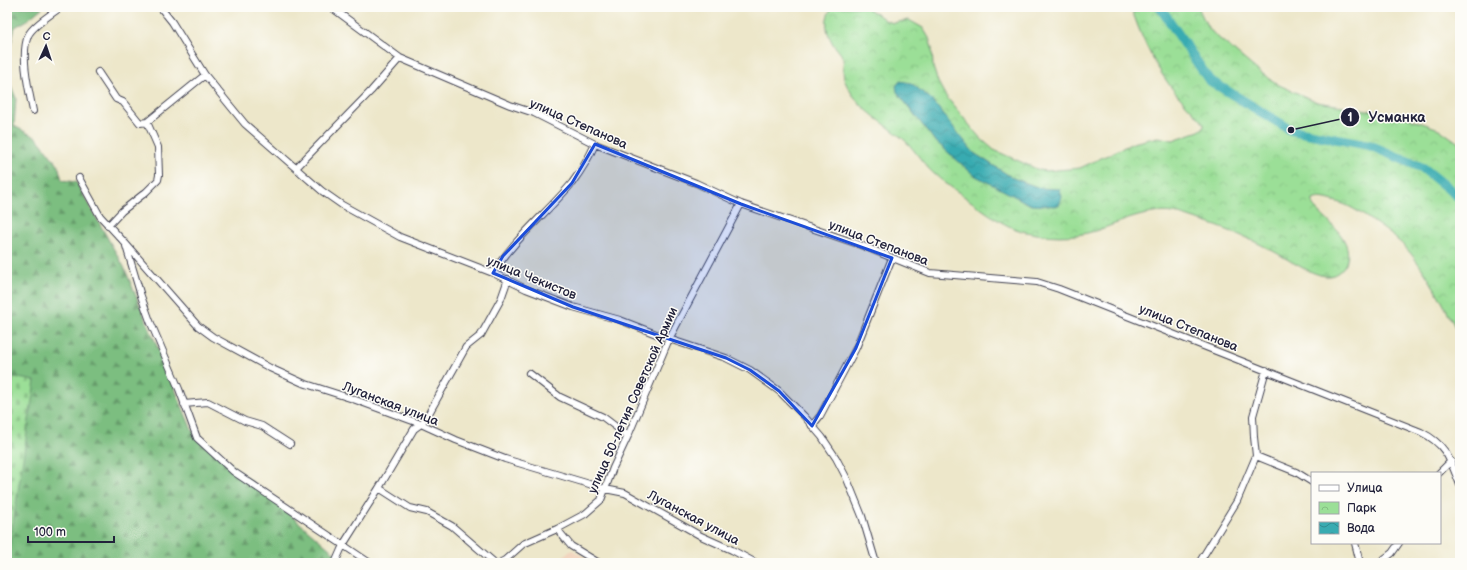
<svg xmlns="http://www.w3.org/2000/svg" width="1467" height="570" viewBox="0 0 1467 570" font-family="'Balsamiq Sans',sans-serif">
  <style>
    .built { fill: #f2d4be }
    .forest { fill: url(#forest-firs); stroke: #4f705e }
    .cemetery { fill: url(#cemetery-stones); stroke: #5e8069 }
    .park { fill: url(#park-crowns); stroke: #5e8069 }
    .water { fill: url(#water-waves); stroke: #2d6676 }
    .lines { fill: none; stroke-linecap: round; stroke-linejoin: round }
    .river { stroke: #38abb1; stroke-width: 10 }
    .street-casing { stroke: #404050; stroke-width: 8 }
    .street { stroke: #fff; stroke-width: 6 }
    .marked { fill: #1d4ed8; fill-opacity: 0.2; stroke: #1d4ed8; stroke-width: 3; stroke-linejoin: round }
    .labels { text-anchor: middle; stroke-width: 3; stroke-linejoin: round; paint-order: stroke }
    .street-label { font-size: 13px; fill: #22223b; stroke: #fdfcf7 }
    .leader { fill: none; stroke: #22223b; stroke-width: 1.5 }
    .callout-dot { fill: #22223b; stroke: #fdfcf7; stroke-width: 1.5 }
    .mark-label { font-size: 12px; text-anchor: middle; font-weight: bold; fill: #fff }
    .callout-label { font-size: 14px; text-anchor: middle; font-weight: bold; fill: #22223b; stroke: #fdfcf7; stroke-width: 3; stroke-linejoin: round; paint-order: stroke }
  </style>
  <defs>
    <pattern id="forest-firs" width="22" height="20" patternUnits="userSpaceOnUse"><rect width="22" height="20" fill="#7cbe80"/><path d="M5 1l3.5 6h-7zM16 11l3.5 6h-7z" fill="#659a6a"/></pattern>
    <pattern id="cemetery-stones" width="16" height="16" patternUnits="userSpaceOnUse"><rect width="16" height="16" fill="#9bdf97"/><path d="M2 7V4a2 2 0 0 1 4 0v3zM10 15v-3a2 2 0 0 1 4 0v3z" fill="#85bf83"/></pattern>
    <pattern id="park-crowns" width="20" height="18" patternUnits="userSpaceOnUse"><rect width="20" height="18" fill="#9bdf97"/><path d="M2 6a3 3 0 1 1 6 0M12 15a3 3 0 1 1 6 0" fill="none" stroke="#85bf83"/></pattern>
    <pattern id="water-waves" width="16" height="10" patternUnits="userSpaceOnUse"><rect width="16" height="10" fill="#38abb1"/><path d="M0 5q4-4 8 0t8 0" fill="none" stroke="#2f8b91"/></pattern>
  </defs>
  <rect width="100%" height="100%" fill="#fdfcf7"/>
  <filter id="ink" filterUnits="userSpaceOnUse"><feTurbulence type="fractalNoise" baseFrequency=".025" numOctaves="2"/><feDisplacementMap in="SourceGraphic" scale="8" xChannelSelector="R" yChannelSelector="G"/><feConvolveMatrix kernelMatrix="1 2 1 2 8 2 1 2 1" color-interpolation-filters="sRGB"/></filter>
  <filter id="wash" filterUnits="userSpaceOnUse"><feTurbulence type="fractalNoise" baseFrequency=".012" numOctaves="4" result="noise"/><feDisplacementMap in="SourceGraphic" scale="16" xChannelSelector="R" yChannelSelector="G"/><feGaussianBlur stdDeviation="0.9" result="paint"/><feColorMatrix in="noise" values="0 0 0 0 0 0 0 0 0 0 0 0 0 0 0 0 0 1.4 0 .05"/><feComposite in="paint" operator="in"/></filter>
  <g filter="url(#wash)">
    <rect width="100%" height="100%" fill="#ede7ca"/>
    <path class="built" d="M 572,550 L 594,563 L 554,563 Z"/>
    <path class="forest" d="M 7,7 L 43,7 L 26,21 L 15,27 L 7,61 Z
      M 7,76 L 16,98 L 14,126 L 37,138 L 58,165 L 62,180 L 76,182 L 124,267 L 192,430 L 346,563 L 7,563 Z"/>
    <path class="cemetery" d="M 7,376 L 35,381 L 7,562 Z"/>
    <path class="park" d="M 833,7 L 864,7 L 876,13 L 885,20 L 893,23 L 909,20 L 923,28 L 929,38 L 932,48 L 933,67 L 938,82 L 945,95 L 980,138 L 994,150 L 1039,170 L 1046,171 L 1080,168 L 1133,143 L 1158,137 L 1173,140 L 1199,131 L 1204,127 L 1204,124 L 1201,120 C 1190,108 1177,96 1168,83 C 1151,59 1140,34 1131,7 L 1198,7 L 1207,26 L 1214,34 L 1257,70 L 1279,85 L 1317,102 L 1399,115 L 1422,123 L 1439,129 L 1460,144 L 1460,338 C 1447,309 1424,265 1401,243 C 1391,234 1380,226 1369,219 C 1359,212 1349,205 1337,202 C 1329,200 1320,196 1313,200 L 1313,206 C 1326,221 1355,239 1346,263 C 1342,271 1334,277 1326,276 C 1311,275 1286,258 1273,251 C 1249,238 1224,228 1198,220 C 1190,218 1182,214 1173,213 C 1146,209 1120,223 1095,231 C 1073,238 1045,237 1022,231 C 1003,226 985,211 969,200 C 956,190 942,182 931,171 C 920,160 913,147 902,138 C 885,123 864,112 852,94 C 849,89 845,83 844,78 C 842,71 845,63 842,56 C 840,52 836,48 833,44 C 826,32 823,18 833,7 Z"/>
    <path class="water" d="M 900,81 L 911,83 L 931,99 L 974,153 L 1013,178 L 1040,188 L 1060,189 L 1062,197 L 1059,206 L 1031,205 L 974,175 L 934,140 L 897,92 L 896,86 Z"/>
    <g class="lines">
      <path class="river" d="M 1160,7 L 1209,80 L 1291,130 L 1369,145 L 1423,168 L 1460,198"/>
    </g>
  </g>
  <g filter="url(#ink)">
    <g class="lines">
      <defs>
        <path id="street" d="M 160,7 L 172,22 L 205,75 L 245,124 L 322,191 L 342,205 L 400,237 L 493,273 L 526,289 L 573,307 L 620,320 L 669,339 L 726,358 L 750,370 L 779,391 L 804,416 L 822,437 L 836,458 L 847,479 L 862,516 L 876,563
          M 331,7 L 400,58 L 510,105 L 534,113 L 595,144 L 696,183 L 741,204 L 858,244 L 930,273 L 1037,282 L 1059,289 L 1421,432 C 1447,445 1450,460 1460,485
          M 98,72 L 116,99 L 123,102 L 140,123 L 147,122 L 158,147 L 159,175 L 158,180 L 146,192 L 122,211 L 108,226
          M 33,111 C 29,91 20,55 28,36 C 31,27 53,13 61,7
          M 147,122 L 205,75
          M 296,168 L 371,91 L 400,58
          M 79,178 L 100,216 L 125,243 L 198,326 L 213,337 L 270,368 L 303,383 L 353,399 L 421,424 L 456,440 L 505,459 L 586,483 L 605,489 L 625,493 L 701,536 L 732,550 L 756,563
          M 126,246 L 141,296 L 150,321 L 179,389 L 197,438 L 234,472 L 370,563
          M 493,273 C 514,239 546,214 572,183 C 581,171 589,158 595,144
          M 529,373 L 560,397 L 603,417 L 628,436
          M 184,404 L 208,402 L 245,421 L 262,426 L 290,444
          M 812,426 L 820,416 L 856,348 L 892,258
          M 1256,456 L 1254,437 L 1253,416 L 1266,370
          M 1439,473 L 1451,461
          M 379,488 L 410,508 L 427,512 L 452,526 L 495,563
          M 557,529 L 571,546 L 599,563
          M 1355,543 L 1360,563
          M 335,563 L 343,545 L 379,488 L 414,429 L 421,424 L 428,415 L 466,347 L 481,335 L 501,299 L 508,279
          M 499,563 L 505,560 L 523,544 L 557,529 L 585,514 L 601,500 L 613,468 L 628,436 L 669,339 L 741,204
          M 1199,563 L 1237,501 L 1256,456 L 1296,472 L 1312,482
          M 1379,563 L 1392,553 L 1399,543"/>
      </defs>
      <use href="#street" class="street-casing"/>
      <use href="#street" class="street"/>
    </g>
  </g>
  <path class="marked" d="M 595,144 L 741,204 L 892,258 L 856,348 L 812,426 L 779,391 L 750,370 L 726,358 L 573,307 L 493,273 L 503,256 L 572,183 Z"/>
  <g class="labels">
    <g class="street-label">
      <text transform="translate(579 123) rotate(24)" y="5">улица Степанова</text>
      <text transform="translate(879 242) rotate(21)" y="5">улица Степанова</text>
      <text transform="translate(532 277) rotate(22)" y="5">улица Чекистов</text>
      <text transform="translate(1189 327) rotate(22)" y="5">улица Степанова</text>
      <text transform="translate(632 400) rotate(-66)" y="5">улица 50-летия Советской Армии</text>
      <text transform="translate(391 403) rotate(21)" y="5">Луганская улица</text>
      <text transform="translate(694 517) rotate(28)" y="5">Луганская улица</text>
    </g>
  </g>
  <path class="leader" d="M1291 130L1350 117"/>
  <g class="callout-dot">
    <circle cx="1291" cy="130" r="4"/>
    <circle cx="1350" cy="117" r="10"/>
  </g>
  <g class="mark-label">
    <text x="1350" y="121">1</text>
  </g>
  <g class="callout-label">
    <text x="1397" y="122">Усманка</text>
  </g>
  <rect width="1467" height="570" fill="none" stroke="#fdfcf7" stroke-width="24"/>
  <rect x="1311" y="472" width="130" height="72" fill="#fdfcf7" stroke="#a5a5ac"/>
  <rect x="1319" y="485" width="20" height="6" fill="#ffffff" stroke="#a5a5ac"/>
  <text x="1347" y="492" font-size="12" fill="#22223b">Улица</text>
  <rect x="1319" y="502" width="20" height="12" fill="url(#park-crowns)" stroke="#a5a5ac"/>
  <text x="1347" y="512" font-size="12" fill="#22223b">Парк</text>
  <rect x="1319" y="522" width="20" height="12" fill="url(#water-waves)" stroke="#a5a5ac"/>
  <text x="1347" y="532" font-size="12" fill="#22223b">Вода</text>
  <g transform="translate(46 46) rotate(3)" stroke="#fdfcf7" stroke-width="3" paint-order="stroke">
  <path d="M0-3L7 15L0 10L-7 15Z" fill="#22223b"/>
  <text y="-6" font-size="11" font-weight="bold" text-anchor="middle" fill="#22223b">С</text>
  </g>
  <path d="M28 536v6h86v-6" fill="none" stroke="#22223b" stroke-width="2"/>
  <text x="34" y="536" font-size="12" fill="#22223b" stroke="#fdfcf7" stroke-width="3" paint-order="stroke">100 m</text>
</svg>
